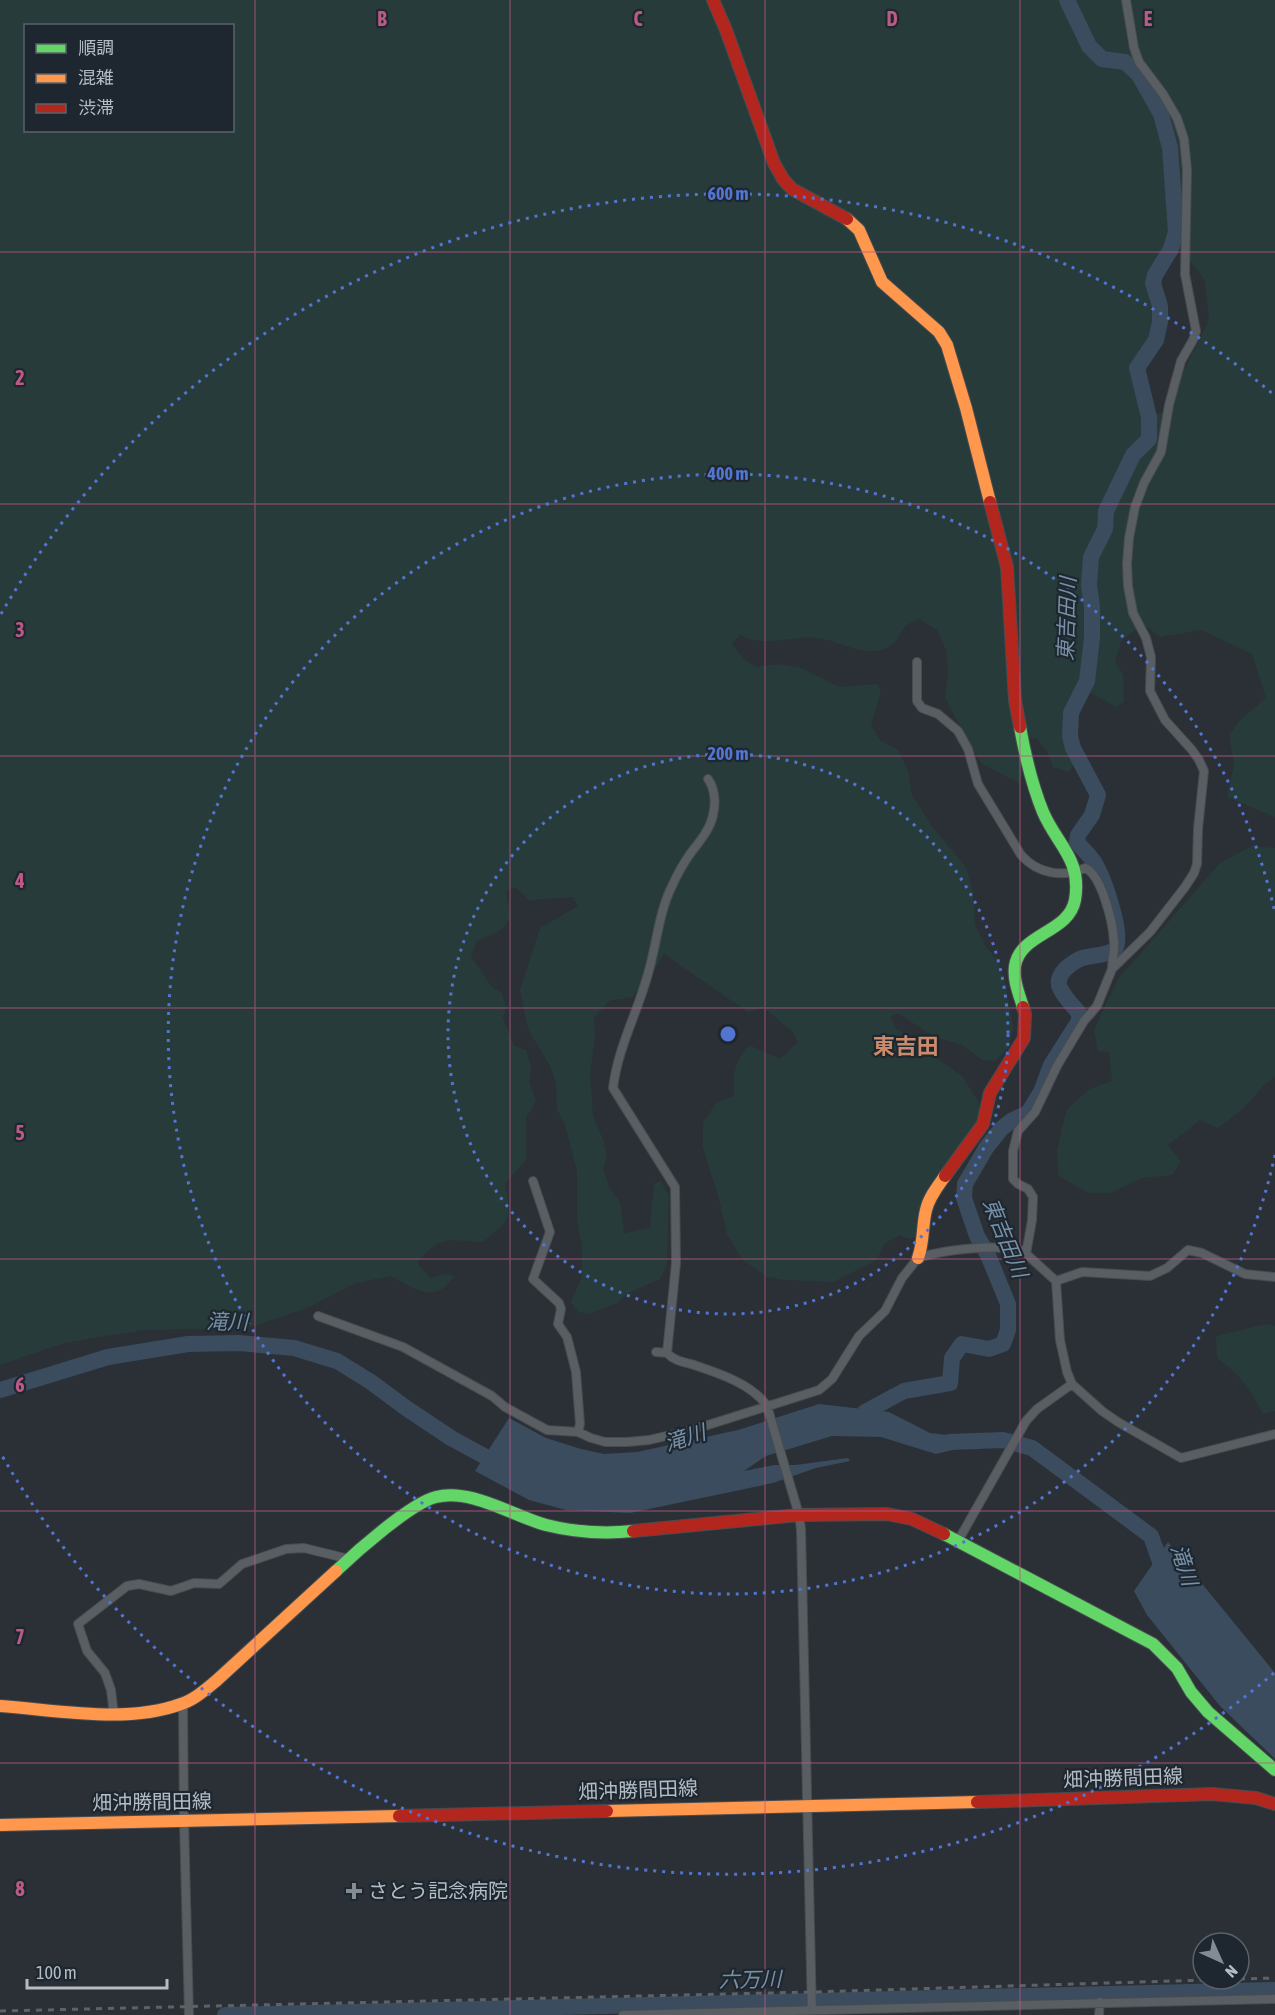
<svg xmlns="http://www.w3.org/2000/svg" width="1275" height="2015" viewBox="0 0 1275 2015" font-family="'Asap Condensed','Noto Sans JP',sans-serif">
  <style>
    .green { fill: #283b3b; fill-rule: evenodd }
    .water { fill: #3a4c5e }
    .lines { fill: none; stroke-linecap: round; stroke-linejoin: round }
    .river { stroke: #3a4c5e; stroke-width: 16 }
    .street-casing { stroke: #484c50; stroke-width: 10 }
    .fast-casing { stroke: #484c50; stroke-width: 14 }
    .slow-casing { stroke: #484c50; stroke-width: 14 }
    .jam-casing { stroke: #484c50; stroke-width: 14 }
    .street { stroke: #595e63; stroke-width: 8 }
    .fast { stroke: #63d668; stroke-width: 12 }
    .slow { stroke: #ff974d; stroke-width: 12 }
    .jam { stroke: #b3261e; stroke-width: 12 }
    .rail { stroke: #5d6267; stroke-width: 3; stroke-dasharray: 6 6; stroke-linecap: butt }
    .grid { fill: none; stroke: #bc5a86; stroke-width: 1.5; stroke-opacity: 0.55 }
    .ring { fill: none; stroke: #5275d2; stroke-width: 3; stroke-dasharray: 3 6 }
    .poi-dot { fill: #848c93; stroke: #1e272f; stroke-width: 2 }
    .labels { text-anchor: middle; stroke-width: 4.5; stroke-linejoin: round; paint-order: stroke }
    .street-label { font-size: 20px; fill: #b4bdc6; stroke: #1e272f }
    .poi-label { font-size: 20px; fill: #b4bdc6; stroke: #1e272f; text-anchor: start }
    .water-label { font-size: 21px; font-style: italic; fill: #7790a7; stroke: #1e272f }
    .quarter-label { font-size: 22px; font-weight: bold; fill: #cb8b6a; stroke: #1e272f }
    .grid-label { font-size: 20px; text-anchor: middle; font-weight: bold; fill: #bc5a86; stroke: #1e272f; stroke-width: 4.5; stroke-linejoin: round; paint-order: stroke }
    .centre { fill: #5275d2; stroke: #1e272f; stroke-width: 3 }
    .ring-label { font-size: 18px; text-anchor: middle; font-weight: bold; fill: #5275d2; stroke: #1e272f; stroke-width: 4.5; stroke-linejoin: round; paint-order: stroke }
  </style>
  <rect width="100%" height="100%" fill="#2a3035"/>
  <path class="green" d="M 0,0 L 1275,0 L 1275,817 L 1227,797 L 1234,765 L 1229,735 L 1240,720 L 1266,698 L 1252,654 L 1201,630 L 1161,637 L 1143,624 L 1121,641 L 1115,662 L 1123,675 L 1124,702 L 1116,707 L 1082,688 C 1060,710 1065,736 1075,763 L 1069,772 L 1053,767 L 1047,751 L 1037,739 L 1027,738 L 1019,748 L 1023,773 L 1019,783 L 982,764 L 976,755 L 945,698 L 948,673 L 946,650 L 937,630 L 919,619 C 916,621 910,623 907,625 C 897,635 899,645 881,650 C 860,656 838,640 817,638 C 789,635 768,649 740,635 L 732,644 L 743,659 L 757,667 L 778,664 L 801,668 L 839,687 L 877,684 L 881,691 L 871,725 L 881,741 L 898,750 L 908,771 L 912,795 L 933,828 L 966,867 L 973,892 L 975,925 L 985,945 L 998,962 L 1006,986 L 1013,1027 L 1009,1047 L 995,1061 L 982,1060 L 962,1045 L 934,1037 L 898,1013 L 890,1017 L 896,1028 L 963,1077 L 979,1103 L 979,1120 L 952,1155 L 924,1198 L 916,1237 L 910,1239 L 899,1235 L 884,1244 L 877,1260 L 833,1282 L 785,1280 L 767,1277 L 742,1259 L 727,1235 L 719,1199 L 703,1148 L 703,1122 L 717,1102 L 734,1096 C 733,1073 734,1063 749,1045 L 780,1059 L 798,1042 L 792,1031 L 764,1008 L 748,1012 L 664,954 L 651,975 L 632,997 L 609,1001 L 594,1018 L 595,1037 L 590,1074 L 593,1116 L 603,1139 L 607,1156 L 603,1169 L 610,1189 L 620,1202 L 624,1233 L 650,1228 L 654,1184 L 661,1181 L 669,1196 L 667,1264 L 660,1279 L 626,1294 L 617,1303 L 589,1314 L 578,1312 L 571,1302 L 582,1276 L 582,1246 L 577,1221 L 577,1171 L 565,1125 L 557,1109 L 556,1083 L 550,1066 L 528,1029 L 520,990 L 540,928 L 578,906 L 573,897 L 529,900 L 515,887 L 506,892 L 511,917 L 501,930 L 477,941 L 471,956 L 491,986 L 502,993 L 506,1007 L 503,1018 L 514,1046 L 526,1050 L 531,1067 L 529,1081 L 536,1101 L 526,1118 L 526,1160 L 505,1184 C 512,1221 511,1219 483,1242 C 446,1241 444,1233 417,1262 L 430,1278 L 446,1274 L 454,1276 C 436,1305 414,1289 391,1276 L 356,1283 L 305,1309 L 247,1328 L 143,1330 L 64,1343 L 0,1365 ZM 26,26 L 232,26 L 232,130 L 26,130 ZM 1167,244 L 1180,247 L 1205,281 L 1209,320 L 1177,385 L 1170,410 L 1152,415 L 1137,391 L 1133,365 L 1146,343 L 1155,318 L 1148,285 Z
    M 1252,846 L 1275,848 L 1275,1077 L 1266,1083 L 1244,1108 L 1218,1128 L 1200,1120 L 1168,1145 L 1181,1161 L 1172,1175 L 1142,1178 L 1110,1193 L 1088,1193 L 1058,1175 L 1057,1151 L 1066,1111 L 1089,1089 L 1112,1081 L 1109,1052 L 1098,1051 L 1094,1030 L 1118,979 L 1220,863 Z
    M 1266,1324 L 1275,1326 L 1275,1411 L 1263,1414 C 1249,1387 1241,1376 1217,1358 L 1216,1336 Z"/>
  <path class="water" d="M 819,1404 L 889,1412 L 930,1433 L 947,1435 L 971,1434 L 969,1446 L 936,1454 L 881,1437 L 832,1436 L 766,1456 L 744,1471 L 774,1465 L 795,1465 L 848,1458 L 850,1461 L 816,1468 L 773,1483 L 630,1513 L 566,1510 L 529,1500 L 475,1471 L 509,1418 L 546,1438 L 581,1449 L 604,1454 L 637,1452 L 738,1430 Z
    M 1168,1542 L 1275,1673 L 1275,1759 L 1220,1706 L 1147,1615 L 1134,1591 Z"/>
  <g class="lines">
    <path class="river" d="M 0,1390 L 108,1357 L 188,1344 L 239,1343 L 294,1348 L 337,1361 L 371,1382 L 406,1408 L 451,1438 L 504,1467
      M 865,1412 L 904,1391 L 950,1383 L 952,1358 L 962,1344 L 989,1349 L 1003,1344 L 1008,1330 L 1008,1304 L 988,1255 L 977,1236 L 964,1198 L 965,1184 L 986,1148 L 1001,1129 L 1011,1121 L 1028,1113 L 1041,1092 L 1051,1065 L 1079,1021 L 1079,1013 C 1073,1006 1064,997 1060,988 C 1053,974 1076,958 1087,957 C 1096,955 1107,955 1114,950 C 1126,941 1104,880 1097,867 C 1093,858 1083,850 1077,842 L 1078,835 L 1092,815 L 1098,795 L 1073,748 L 1070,736 L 1071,713 L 1087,681 L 1092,638 L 1092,607 L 1089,585 L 1091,557 L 1105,529 L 1106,511 L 1133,455 L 1149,439 L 1149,417 L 1137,368 L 1156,340 L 1160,322 L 1160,306 L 1153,283 L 1155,275 L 1171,249 L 1176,232 L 1170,148 L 1161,114 L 1139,75 L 1125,62 L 1102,59 L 1089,46 L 1067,0
      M 949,1442 L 1003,1440 L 1032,1448 L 1151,1536 L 1165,1576
      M 225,2015 L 1275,1990"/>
    <defs>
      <path id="street" d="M 917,662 L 917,701 L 922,708 L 938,714 L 958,731 L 968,749 L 978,784 L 1021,855 C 1038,874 1063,878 1085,868 C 1102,875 1113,924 1114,941 C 1115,951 1112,960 1112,969
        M 533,1181 L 550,1232 L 533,1279 L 559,1303 L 561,1309 L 558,1324 L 567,1337 L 576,1372 L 580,1424 L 578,1432
        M 1026,1254 L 1032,1220 L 1033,1197 L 1028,1189 L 1018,1184 L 1013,1179 L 1013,1151 L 1018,1131 L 1035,1112 L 1057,1066 L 1084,1021 L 1097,1006 L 1112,969 L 1150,932 L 1185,887 L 1194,873 L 1197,864 L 1198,829 L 1204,771 L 1199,760 L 1192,750 L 1165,720 L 1150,691 L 1151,657 L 1146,638 L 1133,613 L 1128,586 L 1127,564 L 1129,538 L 1135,507 L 1144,483 L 1161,452 L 1169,405 L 1181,361 L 1193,340 L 1196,331 L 1185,274 L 1187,170 L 1184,139 L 1177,118 L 1163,94 L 1139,62 L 1134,48 L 1126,0
        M 1056,1281 L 1082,1272 L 1150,1276 L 1167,1268 L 1188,1250 L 1202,1253 L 1245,1274 L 1275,1277
        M 318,1316 L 403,1347 L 492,1396 L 505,1407 L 547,1430 L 578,1432 L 591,1438 L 605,1442 L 627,1442 L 649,1440 L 692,1430 L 819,1390 L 832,1379 L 859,1336 L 885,1311 L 902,1278 L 918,1258 C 942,1250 999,1243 1023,1251 L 1056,1281 L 1060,1340 L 1067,1372 L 1072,1384 L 1102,1411 L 1118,1422 L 1181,1458 L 1275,1434
        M 656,1352 L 667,1353 C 675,1362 686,1362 697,1366 C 721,1374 753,1385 767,1406 L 799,1515 L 801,1529 L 812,2015
        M 667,1353 L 676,1263 L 675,1187 L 613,1088 C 618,1046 639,1010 649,970 C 657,942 659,912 672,886 C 677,875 683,864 690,854 C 699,842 710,830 713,815 C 716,803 715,789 708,779
        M 958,1541 L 1026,1421 L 1037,1409 L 1072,1384
        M 183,1704 L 184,1821 L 189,2015
        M 114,1715 L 111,1690 L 105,1673 L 87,1651 L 78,1624 L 127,1586 L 139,1584 L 171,1591 L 194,1583 L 219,1584 L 242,1564 L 286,1549 L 304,1548 L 349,1559
        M 623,2015 L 1275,1999
        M 1099,2015 L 1100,2002"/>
      <path id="fast" d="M 1020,727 C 1025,755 1032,785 1043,812 C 1057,845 1082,859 1075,900 C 1069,933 1020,933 1015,966 C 1013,980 1019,994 1023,1007
        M 944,1534 L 1153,1644 L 1177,1668 L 1191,1692 L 1208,1712 L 1275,1770
        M 336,1571 C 356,1552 411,1503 436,1497 C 471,1488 513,1516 546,1525 C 574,1532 605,1534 633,1531"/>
      <path id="slow" d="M 847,219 L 859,230 L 882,282 L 939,332 L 947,345 L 966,408 L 990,502
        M 918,1258 C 924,1242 922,1226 926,1210 C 929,1197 938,1186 945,1176
        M 0,1706 C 57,1710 127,1724 181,1704 C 194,1700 205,1690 216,1681 L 336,1571
        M 607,1811 L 977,1802
        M 0,1825 L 399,1816"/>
      <path id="jam" d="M 713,0 L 726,30 L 774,163 L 783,179 L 792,189 L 847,219
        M 990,502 L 1007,567 L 1015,700 L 1020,727
        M 945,1176 L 983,1124 L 990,1093 L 1024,1038 L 1025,1014 L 1023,1007
        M 633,1531 L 799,1515 L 887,1514 L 912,1519 L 944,1534
        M 977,1802 L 1212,1794 L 1256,1798 L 1275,1804
        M 399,1816 L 607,1811"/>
    </defs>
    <use href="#street" class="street-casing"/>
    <use href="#fast" class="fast-casing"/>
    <use href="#slow" class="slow-casing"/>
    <use href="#jam" class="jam-casing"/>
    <use href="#street" class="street"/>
    <use href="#fast" class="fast"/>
    <use href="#slow" class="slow"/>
    <use href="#jam" class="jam"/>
    <path class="rail" d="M 1239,1979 L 1275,1978
      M 0,2011 L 812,1992 L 1239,1979"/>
  </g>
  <path class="grid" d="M 255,0 L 255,2015M 510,0 L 510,2015M 765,0 L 765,2015M 1020,0 L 1020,2015M 0,252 L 1275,252M 0,504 L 1275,504M 0,756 L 1275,756M 0,1008 L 1275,1008M 0,1259 L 1275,1259M 0,1511 L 1275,1511M 0,1763 L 1275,1763"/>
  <g class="ring">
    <circle cx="728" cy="1034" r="280"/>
    <path d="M1275 1155A560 560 0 1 1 1275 913"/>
    <path d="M1274 1673A840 840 0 0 1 1 1454M1 614A840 840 0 0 1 1274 395"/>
  </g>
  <path class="poi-dot" d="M351 1882h6v6h6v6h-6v6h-6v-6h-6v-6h6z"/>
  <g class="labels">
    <g class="street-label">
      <text transform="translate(1123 1778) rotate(-2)" y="7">畑沖勝間田線</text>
      <text transform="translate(638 1790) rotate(-2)" y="7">畑沖勝間田線</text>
      <text transform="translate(152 1802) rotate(-1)" y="7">畑沖勝間田線</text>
    </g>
    <g class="poi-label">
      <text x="368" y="1898">さとう記念病院</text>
    </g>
    <g class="water-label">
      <text transform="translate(1067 619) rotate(-88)" y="7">東吉田川</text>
      <text transform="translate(1005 1238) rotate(68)" y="7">東吉田川</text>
      <text transform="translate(227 1322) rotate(1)" y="7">滝川</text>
      <text transform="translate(685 1438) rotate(-18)" y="7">滝川</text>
      <text transform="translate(1184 1565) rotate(72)" y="7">滝川</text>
      <text transform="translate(750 1980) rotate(-1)" y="7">六万川</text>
    </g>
    <g class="quarter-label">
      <text x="906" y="1054">東吉田</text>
    </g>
  </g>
  <g class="grid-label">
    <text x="382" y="26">B</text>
    <text x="638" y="26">C</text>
    <text x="892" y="26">D</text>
    <text x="1148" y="26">E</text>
    <text x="20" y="385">2</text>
    <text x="20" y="637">3</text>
    <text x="20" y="888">4</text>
    <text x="20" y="1140">5</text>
    <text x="20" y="1392">6</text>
    <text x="20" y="1644">7</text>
    <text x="20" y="1896">8</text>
  </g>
  <circle cx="728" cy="1034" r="9" class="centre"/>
  <g class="ring-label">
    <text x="728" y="200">600 m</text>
    <text x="728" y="480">400 m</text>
    <text x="728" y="760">200 m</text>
  </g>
  <rect x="24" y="24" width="210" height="108" fill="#1e272f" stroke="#5a636b" stroke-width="1.5"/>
  <rect x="36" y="44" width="30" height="9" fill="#63d668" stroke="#5a636b" stroke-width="1.5"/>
  <text x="78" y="54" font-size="18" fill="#b4bdc6">順調</text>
  <rect x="36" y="74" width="30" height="9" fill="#ff974d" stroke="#5a636b" stroke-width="1.5"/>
  <text x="78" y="84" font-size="18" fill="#b4bdc6">混雑</text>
  <rect x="36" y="104" width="30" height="9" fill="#b3261e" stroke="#5a636b" stroke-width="1.5"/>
  <text x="78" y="114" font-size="18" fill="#b4bdc6">渋滞</text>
  <g transform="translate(1221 1961) rotate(135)"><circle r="28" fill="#1e272f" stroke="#5a636b" stroke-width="1.5"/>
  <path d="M0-4.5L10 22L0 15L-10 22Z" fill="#848c93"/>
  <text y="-9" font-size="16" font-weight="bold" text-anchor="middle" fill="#b4bdc6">N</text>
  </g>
  <path d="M27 1979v9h140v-9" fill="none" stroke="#b4bdc6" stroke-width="3"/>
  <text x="36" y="1979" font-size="18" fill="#b4bdc6" stroke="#1e272f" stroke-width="4.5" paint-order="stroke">100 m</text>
</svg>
